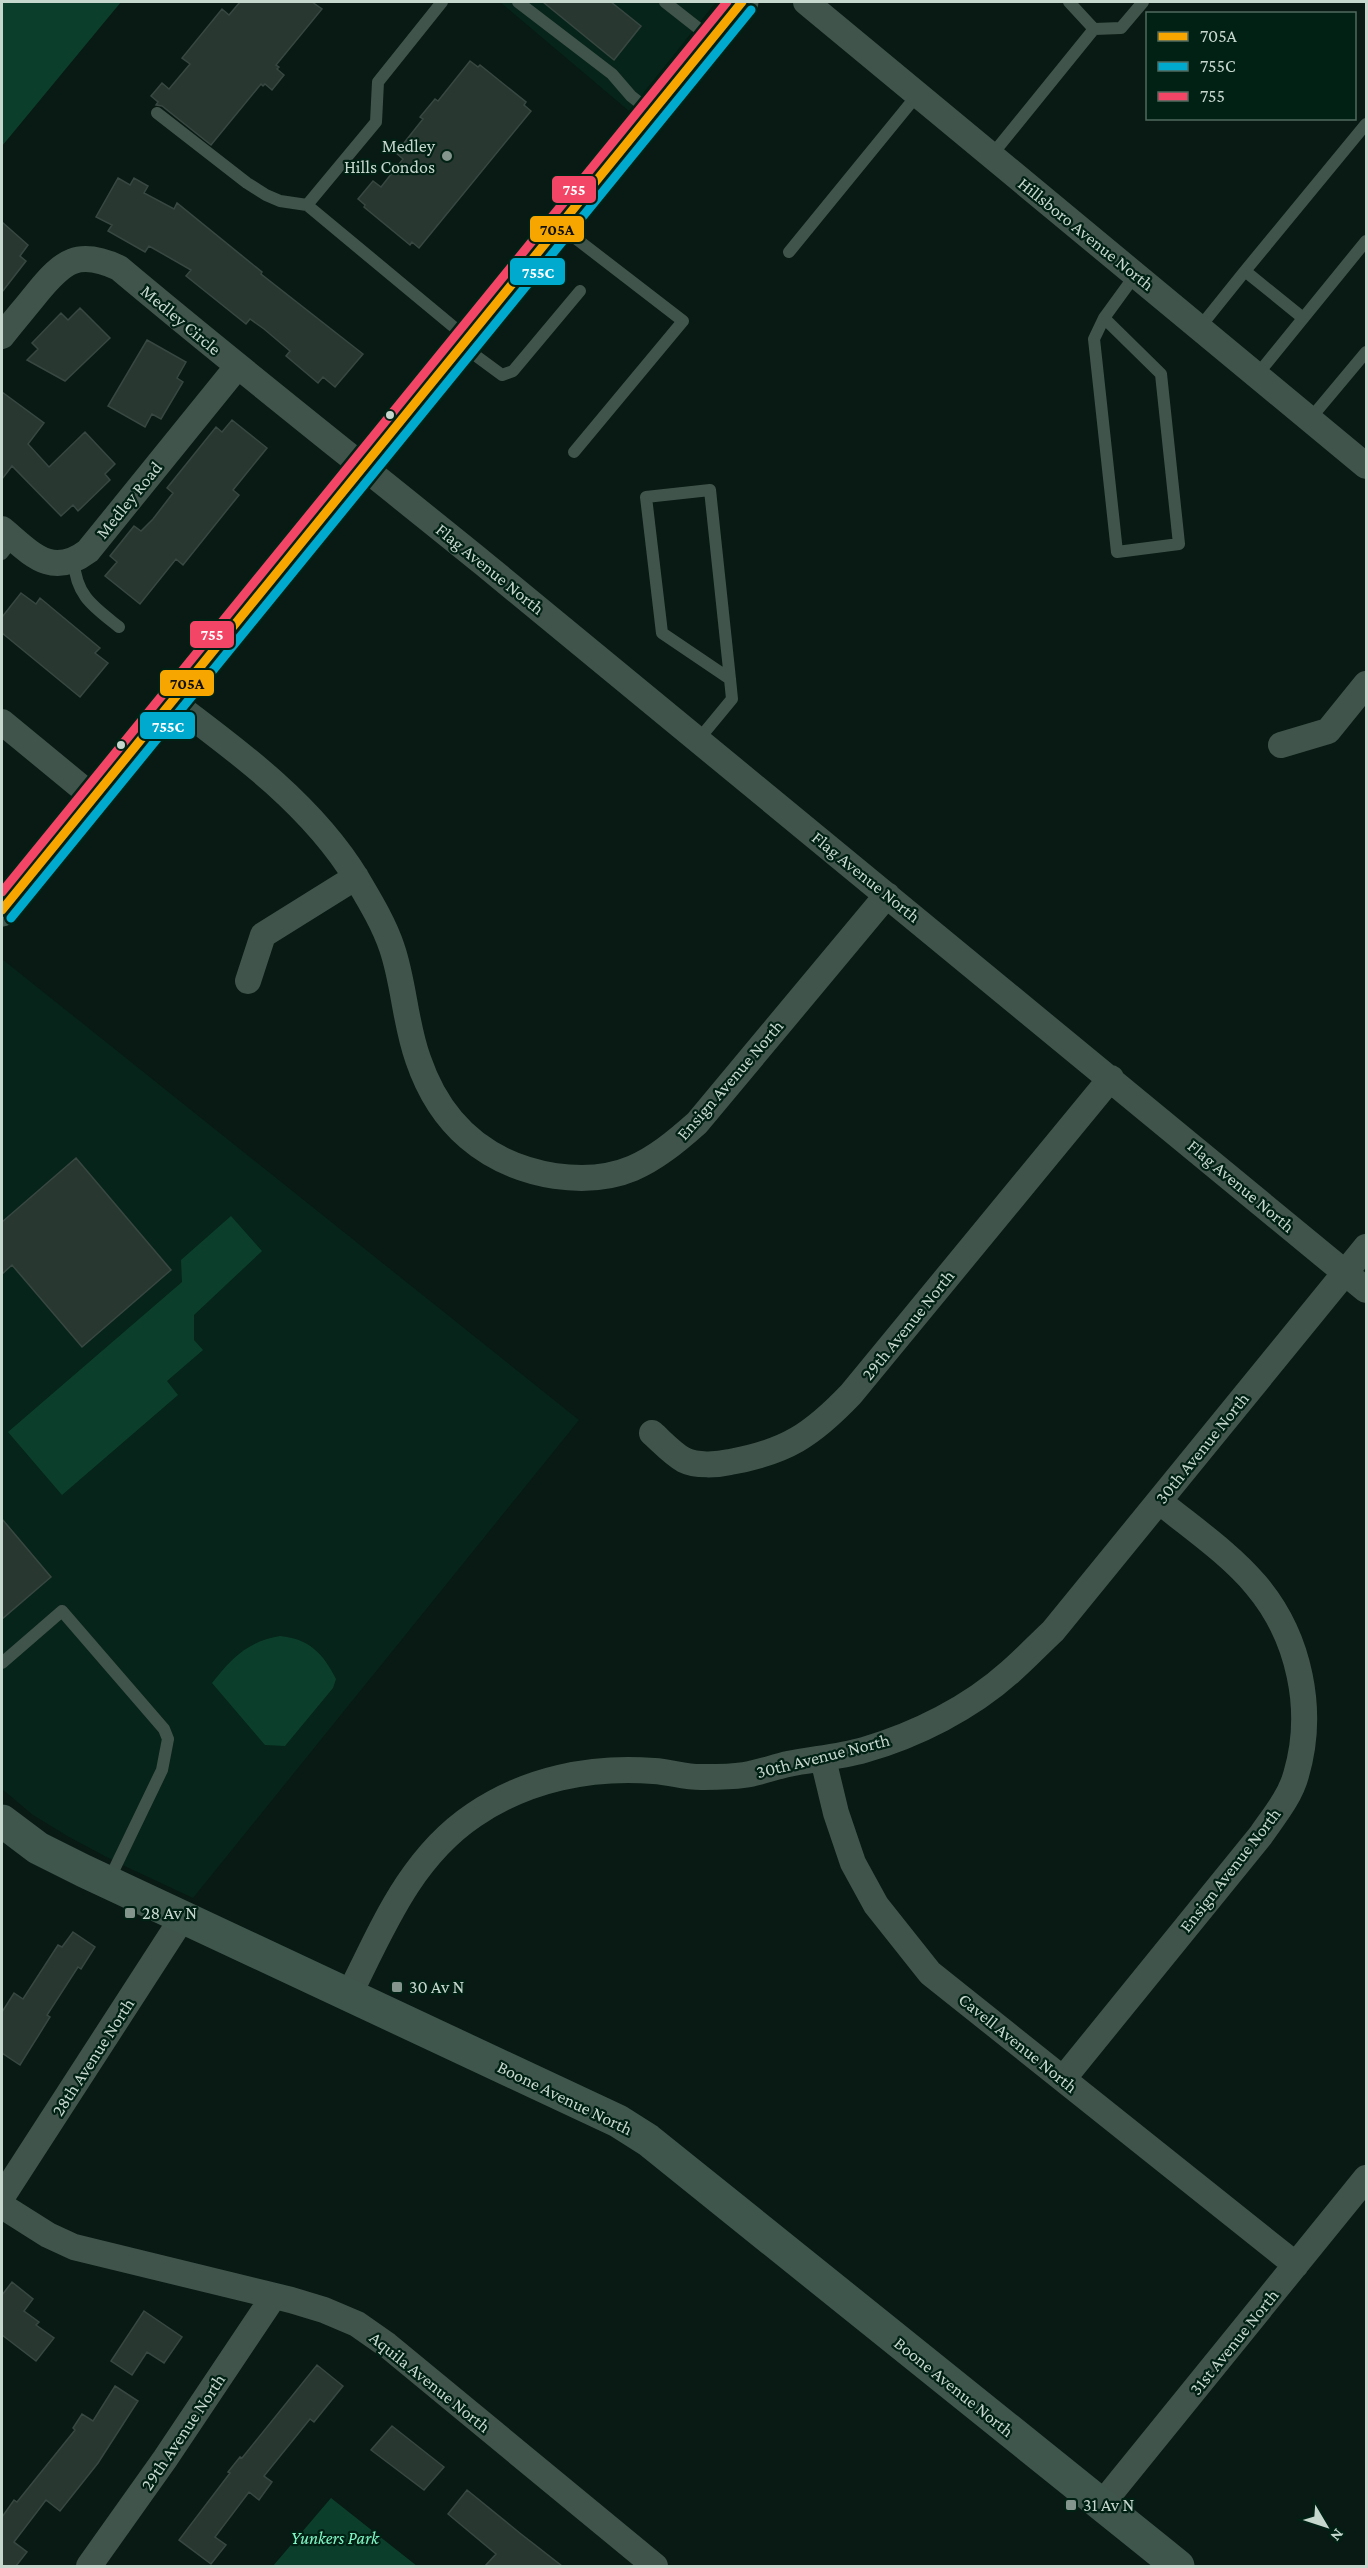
<svg xmlns="http://www.w3.org/2000/svg" width="1368" height="2568" viewBox="0 0 1368 2568" font-family="'Crimson Pro',serif">
  <style>
    .built { fill: #062419 }
    .green { fill: #0b3f2c }
    .building { fill: #283831; stroke: #384741; stroke-width: 1.5 }
    .lines { fill: none; stroke-linecap: round; stroke-linejoin: round }
    .lane { stroke: #41544c; stroke-width: 12 }
    .street { stroke: #41544c; stroke-width: 26 }
    .secondary { stroke: #3f564d; stroke-width: 33 }
    .bus-1-casing { stroke: #012115; stroke-width: 14 }
    .bus-2-casing { stroke: #012115; stroke-width: 14 }
    .bus-3-casing { stroke: #012115; stroke-width: 14 }
    .bus-1 { stroke: #f7a600; stroke-width: 9 }
    .bus-2 { stroke: #00a9ce; stroke-width: 9 }
    .bus-3 { stroke: #f34667; stroke-width: 9 }
    .poi-dot { fill: #84958d; stroke: #012115; stroke-width: 2 }
    .bus-dot { fill: #c6d7ce; stroke: #012115; stroke-width: 2 }
    .labels { text-anchor: middle; stroke-width: 4.5; stroke-linejoin: round; paint-order: stroke }
    .poi-label { font-size: 18px; fill: #c6d7ce; stroke: #012115; text-anchor: start }
    .street-label { font-size: 18px; fill: #c6d7ce; stroke: #012115 }
    .park-label { font-size: 18px; font-style: italic; fill: #81f9c6; stroke: #012115 }
    .line-badge { stroke: #012115; stroke-width: 2 }
    .badge-label { font-size: 16px; text-anchor: middle; font-weight: bold; fill: #fff }
    .pale-badge-label { font-size: 16px; text-anchor: middle; font-weight: bold; fill: #111 }
  </style>
  <rect width="100%" height="100%" fill="#081a13"/>
  <path class="built" d="M 500,2 L 716,2 L 629,111 Z
    M 2,959 L 579,1420 L 193,1898 L 116,1862 L 69,1837 L 33,1815 L 2,1789 Z"/>
  <path class="green" d="M 2,2 L 121,2 L 2,146 Z
    M 231,1216 L 262,1251 L 194,1315 L 194,1340 L 203,1350 L 167,1381 L 178,1395 L 62,1495 L 8,1432 L 182,1282 L 181,1260 Z
    M 280,1636 C 309,1639 323,1653 336,1679 L 333,1688 L 285,1746 L 265,1745 L 212,1683 C 231,1659 248,1641 280,1636 Z
    M 331,2498 L 417,2566 L 273,2566 Z"/>
  <path class="building" d="M 240,2 L 312,2 L 322,9 L 276,65 L 279,67 L 277,69 L 284,75 L 272,90 L 265,84 L 263,86 L 261,84 L 211,145 L 162,106 L 156,105 L 158,102 L 151,96 L 162,83 L 169,89 L 190,64 L 182,58 L 222,9 L 229,15 Z
    M 543,2 L 611,2 L 641,26 L 614,60 Z
    M 470,61 L 478,67 L 480,65 L 526,102 L 524,105 L 531,111 L 419,248 L 412,242 L 410,245 L 364,207 L 365,205 L 358,199 L 373,181 L 381,187 L 403,159 L 396,153 L 423,119 L 420,117 L 435,99 L 438,101 Z
    M 118,178 L 130,185 L 134,178 L 148,186 L 144,193 L 174,209 L 177,203 L 262,272 L 261,274 L 363,354 L 335,387 L 323,377 L 318,383 L 286,356 L 290,351 L 264,329 L 250,319 L 246,324 L 186,276 L 191,270 L 149,246 L 145,252 L 108,231 L 112,225 L 96,217 Z
    M 2,222 L 28,245 L 20,256 L 26,261 L 2,292 Z
    M 80,308 L 110,338 L 65,381 L 27,360 L 38,349 L 32,343 L 61,313 L 68,320 Z
    M 147,340 L 186,362 L 177,378 L 183,382 L 161,419 L 152,414 L 145,427 L 108,406 Z
    M 2,392 L 44,423 L 28,444 L 49,467 L 85,432 L 115,464 L 105,474 L 110,480 L 78,511 L 73,505 L 61,516 L 12,466 L 2,479 Z
    M 232,420 L 267,448 L 233,490 L 239,495 L 183,565 L 176,559 L 140,604 L 105,576 L 117,562 L 110,556 L 134,526 L 141,531 L 153,519 L 173,493 L 167,488 L 216,427 L 222,432 Z
    M 21,593 L 36,604 L 40,598 L 100,648 L 95,653 L 108,663 L 80,697 L 2,633 L 2,617 Z
    M 76,1158 L 171,1270 L 82,1347 L 12,1265 L 2,1274 L 2,1222 Z
    M 2,1519 L 51,1577 L 2,1619 Z
    M 73,1932 L 95,1947 L 81,1969 L 78,1967 L 47,2015 L 50,2017 L 20,2065 L 2,2053 L 2,2012 L 14,1993 L 23,1999 L 58,1945 L 62,1947 Z
    M 12,2282 L 33,2299 L 24,2311 L 39,2322 L 36,2325 L 54,2338 L 36,2361 L 2,2335 L 2,2295 Z
    M 144,2311 L 182,2337 L 164,2363 L 147,2352 L 132,2375 L 111,2361 Z
    M 317,2365 L 343,2386 L 314,2422 L 310,2419 L 264,2476 L 272,2482 L 259,2500 L 249,2492 L 215,2537 L 226,2545 L 211,2564 L 179,2540 L 230,2473 L 228,2472 L 240,2457 L 242,2458 Z
    M 115,2386 L 138,2401 L 98,2463 L 60,2511 L 46,2500 L 14,2542 L 27,2552 L 16,2566 L 2,2566 L 2,2517 L 14,2500 L 17,2502 L 75,2430 L 73,2428 L 82,2414 L 93,2421 Z
    M 392,2426 L 444,2467 L 424,2490 L 371,2450 Z
    M 467,2490 L 521,2534 L 562,2566 L 485,2566 L 496,2554 L 448,2514 Z"/>
  <g class="lines">
    <path class="lane" d="M 442,2 L 378,82 L 376,122 L 307,205 L 467,338
      M 518,2 L 612,74 L 631,96 L 651,112
      M 665,2 L 712,39
      M 1094,29 L 1121,28 L 1143,2
      M 157,113 L 247,183 L 266,195 L 280,201 L 307,205
      M 991,156 L 1094,29 L 1069,2
      M 561,227 L 683,321 L 574,452
      M 789,252 L 918,94
      M 1245,271 L 1366,124
      M 1104,318 L 1161,374 L 1179,544 L 1117,552 L 1094,339 L 1104,318 L 1136,274
      M 1200,327 L 1245,271 L 1303,318
      M 464,347 L 502,375 L 513,371 L 580,291
      M 1257,375 L 1366,241
      M 1310,419 L 1366,352
      M 2,554 L 14,539
      M 74,562 C 76,596 94,607 119,627
      M 699,739 L 732,699 L 730,679 L 710,490 L 646,497 L 662,633 L 730,679
      M 2,1663 L 62,1611 L 164,1729 L 168,1739 L 162,1770 L 109,1880"/>
    <path class="street" d="M 806,2 L 1366,466
      M 2,336 C 13,322 25,308 37,293 C 63,261 78,249 119,268 C 239,369 362,465 484,564 C 779,805 1073,1047 1366,1290
      M 2,529 C 31,553 51,579 88,551 L 237,367
      M 171,701 C 238,751 313,806 357,879 C 370,901 384,924 392,948 C 404,983 405,1023 418,1059 C 440,1124 486,1165 555,1176 C 619,1185 651,1164 697,1123 L 887,895
      M 2,722 L 93,797
      M 1281,745 L 1328,731 L 1366,684
      M 248,981 L 263,935 L 356,877
      M 652,1433 C 662,1442 673,1454 684,1460 C 696,1466 717,1465 730,1462 C 786,1452 812,1435 851,1394 L 1111,1078
      M 823,1759 L 836,1813 L 853,1863 L 876,1905 L 930,1973 L 1296,2265
      M 349,1995 C 382,1929 410,1858 474,1815 C 527,1779 591,1766 654,1771 C 671,1772 687,1778 704,1777 C 717,1777 731,1777 744,1775 C 759,1773 774,1767 788,1764 C 813,1759 839,1757 864,1750 C 916,1735 970,1708 1010,1672 C 1025,1659 1039,1644 1053,1631 L 1366,1247
      M 1063,2079 L 1261,1835 C 1274,1816 1290,1797 1296,1775 C 1315,1711 1300,1637 1256,1585 C 1229,1553 1192,1528 1159,1501
      M 2,2197 L 183,1917
      M 2,2206 L 48,2235 L 74,2247 L 291,2300 L 324,2310 L 357,2324 L 387,2345 L 655,2566
      M 1101,2505 L 1366,2178
      M 89,2566 L 165,2459 L 274,2296"/>
    <path class="secondary" d="M 2,910 L 742,2
      M 2,1821 L 38,1848 L 84,1871 L 618,2121 L 648,2140 L 1178,2566"/>
    <defs>
      <path id="bus-1" d="M 2,910 L 742,2"/>
      <path id="bus-2" d="M 11,918 L 751,10"/>
      <path id="bus-3" d="M 2,892 L 727,2"/>
    </defs>
    <use href="#bus-1" class="bus-1-casing"/>
    <use href="#bus-2" class="bus-2-casing"/>
    <use href="#bus-3" class="bus-3-casing"/>
    <use href="#bus-1" class="bus-1"/>
    <use href="#bus-2" class="bus-2"/>
    <use href="#bus-3" class="bus-3"/>
  </g>
  <g class="poi-dot">
    <circle cx="447" cy="156" r="6"/>
    <rect x="124" y="1907" width="12" height="12" rx="3"/>
    <rect x="391" y="1981" width="12" height="12" rx="3"/>
    <rect x="1065" y="2499" width="12" height="12" rx="3"/>
  </g>
  <g class="bus-dot">
    <circle cx="390" cy="415" r="5"/>
    <circle cx="121" cy="745" r="5"/>
  </g>
  <g class="labels">
    <g class="poi-label">
      <text x="435" y="152" text-anchor="end">Medley<tspan x="435" dy="21">Hills Condos</tspan></text>
      <text x="142" y="1919">28 Av N</text>
      <text x="409" y="1993">30 Av N</text>
      <text x="1083" y="2511">31 Av N</text>
    </g>
    <g class="street-label">
      <text transform="translate(1086 234) rotate(39)" y="6">Hillsboro Avenue North</text>
      <text transform="translate(181 320) rotate(40)" y="6">Medley Circle</text>
      <text transform="translate(129 500) rotate(-51)" y="6">Medley Road</text>
      <text transform="translate(490 569) rotate(39)" y="6">Flag Avenue North</text>
      <text transform="translate(866 877) rotate(39)" y="6">Flag Avenue North</text>
      <text transform="translate(730 1080) rotate(-49)" y="6">Ensign Avenue North</text>
      <text transform="translate(1241 1186) rotate(40)" y="6">Flag Avenue North</text>
      <text transform="translate(908 1325) rotate(-51)" y="6">29th Avenue North</text>
      <text transform="translate(1202 1448) rotate(-51)" y="6">30th Avenue North</text>
      <text transform="translate(823 1756) rotate(-14)" y="6">30th Avenue North</text>
      <text transform="translate(1230 1870) rotate(-52)" y="6">Ensign Avenue North</text>
      <text transform="translate(1018 2043) rotate(39)" y="6">Cavell Avenue North</text>
      <text transform="translate(93 2057) rotate(-57)" y="6">28th Avenue North</text>
      <text transform="translate(565 2098) rotate(26)" y="6">Boone Avenue North</text>
      <text transform="translate(1234 2342) rotate(-51)" y="6">31st Avenue North</text>
      <text transform="translate(430 2382) rotate(39)" y="6">Aquila Avenue North</text>
      <text transform="translate(954 2387) rotate(39)" y="6">Boone Avenue North</text>
      <text transform="translate(183 2432) rotate(-56)" y="6">29th Avenue North</text>
    </g>
    <g class="park-label">
      <text x="335" y="2544">Yunkers Park</text>
    </g>
  </g>
  <g class="line-badge">
    <rect x="551" y="175" width="46" height="29" rx="6" fill="#f34667"/>
    <rect x="529" y="215" width="56" height="28" rx="6" fill="#f7a600"/>
    <rect x="509" y="257" width="57" height="29" rx="6" fill="#00a9ce"/>
    <rect x="189" y="620" width="46" height="29" rx="6" fill="#f34667"/>
    <rect x="159" y="669" width="56" height="28" rx="6" fill="#f7a600"/>
    <rect x="139" y="711" width="57" height="29" rx="6" fill="#00a9ce"/>
  </g>
  <g class="badge-label">
    <text x="574" y="195">755</text>
    <text x="538" y="278">755C</text>
    <text x="212" y="640">755</text>
    <text x="168" y="732">755C</text>
  </g>
  <g class="pale-badge-label">
    <text x="557" y="235">705A</text>
    <text x="187" y="689">705A</text>
  </g>
  <rect width="1368" height="2568" fill="none" stroke="#c6d7ce" stroke-width="6"/>
  <rect x="1146" y="12" width="210" height="108" fill="#012115" stroke="#506a5f" stroke-width="1.5"/>
  <rect x="1158" y="32" width="30" height="9" fill="#f7a600" stroke="#506a5f" stroke-width="1.5"/>
  <text x="1200" y="42" font-size="18" fill="#c6d7ce">705A</text>
  <rect x="1158" y="62" width="30" height="9" fill="#00a9ce" stroke="#506a5f" stroke-width="1.5"/>
  <text x="1200" y="72" font-size="18" fill="#c6d7ce">755C</text>
  <rect x="1158" y="92" width="30" height="9" fill="#f34667" stroke="#506a5f" stroke-width="1.5"/>
  <text x="1200" y="102" font-size="18" fill="#c6d7ce">755</text>
  <g transform="translate(1326 2526) rotate(129)" stroke="#012115" stroke-width="4.5" paint-order="stroke">
  <path d="M0-4.5L10 22L0 15L-10 22Z" fill="#c6d7ce"/>
  <text y="-9" font-size="16" font-weight="bold" text-anchor="middle" fill="#c6d7ce">N</text>
  </g>
</svg>
